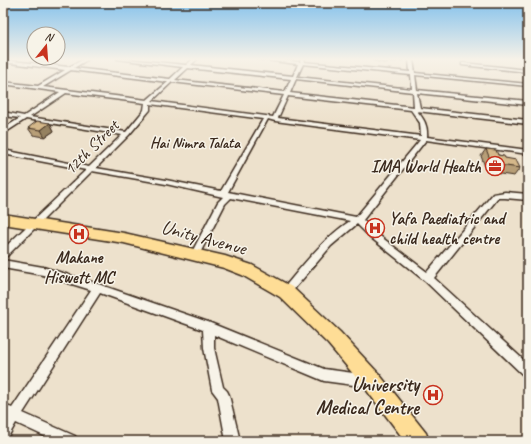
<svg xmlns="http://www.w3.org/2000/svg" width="531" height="444" viewBox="0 0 531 444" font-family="Caveat,sans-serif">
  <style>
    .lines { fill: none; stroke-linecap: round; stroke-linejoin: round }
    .stream { stroke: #6f929e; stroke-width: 1.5 }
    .street-casing { stroke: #3b2a1e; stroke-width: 3 }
    .primary-casing { stroke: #3b2a1e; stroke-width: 3 }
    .street { fill: #f7f3e8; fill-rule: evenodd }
    .primary { fill: #fedd96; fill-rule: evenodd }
    .wall { fill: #b79e77; stroke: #3b2a1e }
    .shaded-wall { fill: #958161; stroke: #3b2a1e }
    .building { fill: #d5b88a; stroke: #3b2a1e }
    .labels { text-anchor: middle; stroke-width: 3; stroke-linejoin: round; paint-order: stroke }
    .far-neighbourhood-label { font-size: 15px; font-weight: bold; fill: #3b2a1e; stroke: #f7f3e8 }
    .street-label { font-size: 17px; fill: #3b2a1e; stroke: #f7f3e8 }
    .poi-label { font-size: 17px; font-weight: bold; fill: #3b2a1e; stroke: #f7f3e8; text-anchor: end }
    .near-street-label { font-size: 20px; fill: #3b2a1e; stroke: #f7f3e8 }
    .near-poi-label { font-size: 20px; font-weight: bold; fill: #3b2a1e; stroke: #f7f3e8; text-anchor: end }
  </style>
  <rect width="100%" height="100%" fill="#ede1cc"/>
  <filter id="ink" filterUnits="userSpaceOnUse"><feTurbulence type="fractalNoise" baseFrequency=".025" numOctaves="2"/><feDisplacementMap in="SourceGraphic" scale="8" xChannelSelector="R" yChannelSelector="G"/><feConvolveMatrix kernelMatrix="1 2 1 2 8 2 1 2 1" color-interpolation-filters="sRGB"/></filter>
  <g filter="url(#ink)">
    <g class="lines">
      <path class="stream" d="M 380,59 L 392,62 L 415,59"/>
      <defs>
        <path id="street" d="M 84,59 L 88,59 L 74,68 L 170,79 L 183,67 L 117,59 L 127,59 L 186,65 L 193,59 L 197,59 L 191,65 L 293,76 L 298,64 L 257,59 L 268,59 L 300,62 L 301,59 L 305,59 L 304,62 L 410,72 L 409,59 L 413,59 L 415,73 L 528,84 L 528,86 L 415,75 L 417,90 L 528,101 L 528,105 L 417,93 L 420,108 L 528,120 L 528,124 L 417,111 C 424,119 428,126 427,137 L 528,150 L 528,154 L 426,140 L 363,220 L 376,233 L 427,272 L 493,194 L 505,192 L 528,194 L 528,200 L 505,198 L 498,198 L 434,278 L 528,364 L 528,378 L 524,376 L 425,281 L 370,237 L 357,224 L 331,246 L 289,295 L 286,296 L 283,295 L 281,292 L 283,289 C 303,265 323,239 350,221 L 231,198 L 225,204 L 198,257 L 195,258 L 192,257 L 191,254 L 218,202 L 223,197 L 166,184 L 92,171 L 6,257 L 3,258 L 3,249 L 86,170 L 3,154 L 3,150 L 89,167 L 122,135 L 26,119 L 3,134 L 3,129 L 20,118 L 3,116 L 3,112 L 24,116 L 60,92 L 3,84 L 3,82 L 38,86 L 65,70 L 3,62 L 3,60 L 69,67 ZM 303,64 L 411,75 L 412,89 L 297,77 ZM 188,68 L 291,79 L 285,92 L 175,80 ZM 71,70 L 168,82 L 147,100 L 43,87 ZM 296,79 L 413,92 L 414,107 L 290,93 ZM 172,82 L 284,95 L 273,117 L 152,101 ZM 66,93 L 145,103 L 144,110 L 126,132 L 30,117 ZM 288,96 L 411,110 L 420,123 L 421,136 L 278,118 ZM 150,104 L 263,119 L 221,191 L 166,180 L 96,168 L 129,135 L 150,110 ZM 268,119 L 275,121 L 420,140 L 356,217 L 228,192 Z
          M 370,59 L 402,59 L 384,62 Z
          M 464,63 L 528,70 L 528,72 L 462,65 L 462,63 Z
          M 3,260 L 43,267 L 98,284 L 208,322 L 324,369 L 368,375 L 372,377 L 374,381 L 372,385 L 368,387 L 324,381 L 214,335 L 214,348 L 223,387 L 227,391 L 229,395 L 240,441 L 226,441 L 218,398 L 212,390 L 204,348 L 203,330 L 100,293 L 23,413 L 75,436 L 77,441 L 55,441 L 16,423 L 8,437 L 3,438 L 3,420 L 5,417 L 3,416 L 3,404 L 12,408 L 91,290 L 43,275 L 3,268 Z"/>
        <path id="primary" d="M 3,214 L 124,233 L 225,256 L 252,265 L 292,287 L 340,332 L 379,374 L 426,433 L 429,441 L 405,441 L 365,388 L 328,344 L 280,297 L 242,275 L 224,268 L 124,243 L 3,224 Z"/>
      </defs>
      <use href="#street" class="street-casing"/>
      <use href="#primary" class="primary-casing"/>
      <use href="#street" class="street"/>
      <use href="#primary" class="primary"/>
    </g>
    <path class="wall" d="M 50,123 L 54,131 L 45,137 L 33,135 L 28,128 Z
      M 486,149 L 505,158 L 520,168 L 514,176 L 487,172 L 481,156 Z"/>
    <path class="shaded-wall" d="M 50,123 L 54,131 L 45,137 L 41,130 Z"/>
    <path class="building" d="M 37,121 L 50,123 L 41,130 L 28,128 Z
      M 486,149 L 496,150 L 498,155 L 504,156 L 505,158 L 516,160 L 520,168 L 492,164 Z"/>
  </g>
  <linearGradient id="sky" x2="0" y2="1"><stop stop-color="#85c2ec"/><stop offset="0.49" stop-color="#f7f2e8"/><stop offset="1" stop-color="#f7f2e8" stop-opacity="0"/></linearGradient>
  <rect width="531" height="121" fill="url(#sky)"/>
  <defs>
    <symbol id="office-ring" viewBox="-11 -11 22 22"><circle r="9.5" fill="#f7f3e8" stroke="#c8321e" stroke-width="1.5"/><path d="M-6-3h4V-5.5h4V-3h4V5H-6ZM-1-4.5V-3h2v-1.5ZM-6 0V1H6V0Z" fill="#c8321e"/></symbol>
    <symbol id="hospital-ring" viewBox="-11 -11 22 22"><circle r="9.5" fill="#f7f3e8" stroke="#c8321e" stroke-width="1.5"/><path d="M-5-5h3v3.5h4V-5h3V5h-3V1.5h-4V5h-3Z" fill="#c8321e"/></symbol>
  </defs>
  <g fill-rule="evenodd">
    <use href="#office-ring" x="484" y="155" width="22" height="22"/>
    <use href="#hospital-ring" x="364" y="217" width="22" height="22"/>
    <use href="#hospital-ring" x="68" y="223" width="22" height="22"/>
    <use href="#hospital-ring" x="422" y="384" width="22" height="22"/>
  </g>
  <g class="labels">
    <g class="far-neighbourhood-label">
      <text x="195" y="148">Hai Nimra Talata</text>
    </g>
    <g class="street-label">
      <text transform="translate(91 147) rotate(-45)" y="6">12th Street</text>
    </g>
    <g class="poi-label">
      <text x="481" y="172">IMA World Health</text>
      <text x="389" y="224" text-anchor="start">Yafa Paediatric and<tspan x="389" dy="20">child health centre</tspan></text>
      <text x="79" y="263" text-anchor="middle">Makane<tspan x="79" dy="20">Hiswett MC</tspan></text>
    </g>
    <g class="near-street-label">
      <text transform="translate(204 237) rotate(15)" y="7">Unity Avenue</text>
    </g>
    <g class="near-poi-label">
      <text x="419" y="391">University<tspan x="419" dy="23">Medical Centre</tspan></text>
    </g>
  </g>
  <rect width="531" height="444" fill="none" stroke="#f7f3e8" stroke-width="16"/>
  <rect x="8" y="8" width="515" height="428" fill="none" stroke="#3b2a1e" stroke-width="1.5" filter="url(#ink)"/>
  <g transform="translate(46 46) rotate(17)"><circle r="19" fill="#f7f3e8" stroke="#aca397"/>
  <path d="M0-3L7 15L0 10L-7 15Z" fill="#c8321e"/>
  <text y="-6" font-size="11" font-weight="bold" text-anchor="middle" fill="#3b2a1e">N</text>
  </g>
</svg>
